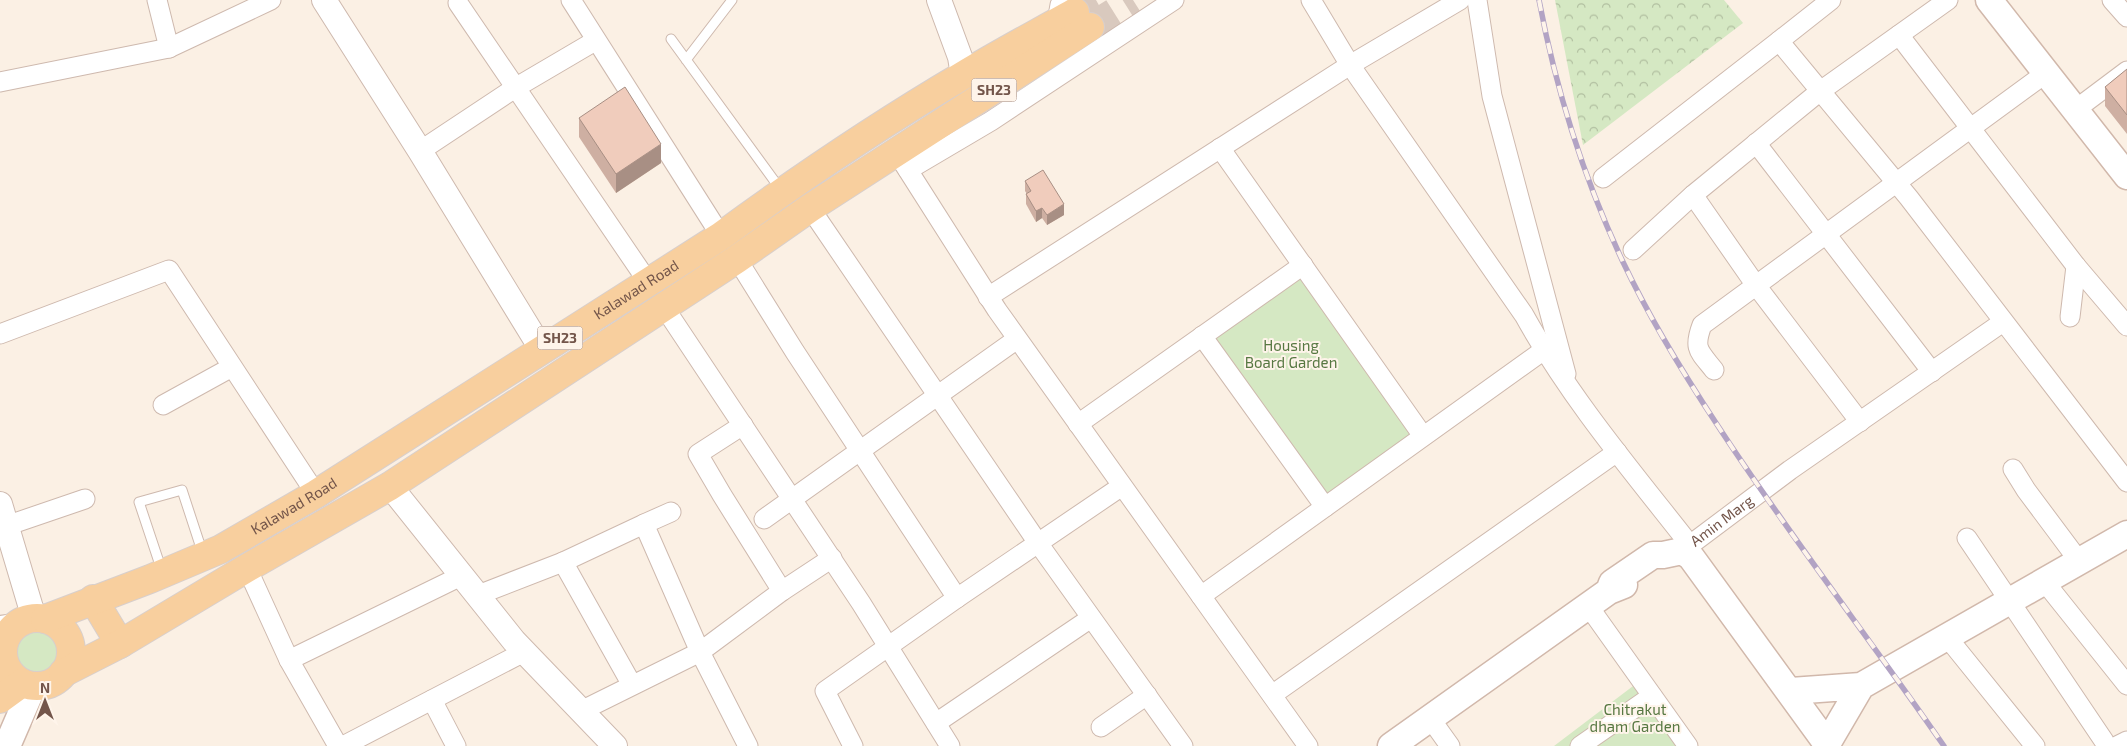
<svg xmlns="http://www.w3.org/2000/svg" width="2127" height="746" viewBox="0 0 2127 746" font-family="'Exo 2',sans-serif">
  <style>
    .forest { fill: url(#forest-crowns) }
    .green { fill: #d5e8c3 }
    .lines { fill: none; stroke-linecap: round; stroke-linejoin: round }
    .primary-tunnel { stroke: #d9c9be; stroke-width: 28; stroke-dasharray: 28 14; stroke-linecap: butt }
    .service-casing { stroke: #ceb9ae; stroke-width: 11 }
    .minor-casing { stroke: #ceb9ae; stroke-width: 21 }
    .tertiary-casing { stroke: #ceb9ae; stroke-width: 26 }
    .secondary-casing { stroke: #d1b8ab; stroke-width: 29 }
    .primary-casing { stroke: #d8cfcc; stroke-width: 30 }
    .service { stroke: #fff; stroke-width: 9 }
    .minor { stroke: #fff; stroke-width: 19 }
    .tertiary { stroke: #fff; stroke-width: 24 }
    .secondary { stroke: #fff; stroke-width: 26 }
    .primary { stroke: #f8cf9e; stroke-width: 28 }
    .rail-casing { stroke: #b2a3c4; stroke-width: 5.5 }
    .rail { stroke: #fef4ea; stroke-width: 4; stroke-dasharray: 11; stroke-linecap: butt }
    .wall { fill: #ceafa2 }
    .shaded-wall { fill: #a88f84 }
    .building { fill: #f0ccbc; stroke: #a88f84 }
    .labels { text-anchor: middle; stroke-width: 4; stroke-linejoin: round; paint-order: stroke }
    .shield { fill: #fef4ea; stroke: #9d857a; stroke-width: 1 }
    .shield-label { font-size: 14px; font-weight: bold; fill: #73554a }
    .street-label { font-size: 15px; fill: #73554a; stroke: #fef4ea }
    .park-label { font-size: 15px; fill: #577842; stroke: #fef4ea }
  </style>
  <defs>
    <pattern id="forest-crowns" width="20" height="18" patternUnits="userSpaceOnUse" patternTransform="scale(1.25)"><rect width="20" height="18" fill="#d5e8c3"/><path d="M2 6a3 3 0 1 1 6 0M12 15a3 3 0 1 1 6 0" fill="none" stroke="#b1bfa0"/></pattern>
  </defs>
  <rect width="100%" height="100%" fill="#fbf0e4"/>
  <path class="forest" d="M 1555,0 L 1724,0 L 1743,23 L 1583,145 Z"/>
  <path class="green" d="M 1303,265 L 1423,436 L 1325,507 L 1202,336 Z
    M 38,626 C 110,629 37,700 9,664 L 9,647 L 15,640 Z
    M 1641,680 L 1688,746 L 1554,746 Z"/>
  <g class="lines">
    <path class="primary-tunnel" d="M 1075,12 L 1096,0
      M 1090,27 L 1133,0"/>
    <defs>
      <path id="service" d="M 671,39 L 781,190
        M 686,60 L 732,0
        M 162,571 L 139,502 L 182,490 L 203,554"/>
      <g id="minor">
        <path d="M 157,0 L 169,48"/>
        <path d="M 571,0 L 721,236"/>
        <path d="M 1311,0 L 1350,65 L 1524,315 C 1570,398 1632,471 1690,545"/>
        <path d="M 1477,0 L 1492,96 L 1566,374"/>
        <path d="M 1831,0 L 1779,41 L 1909,198 L 2127,482"/>
        <path d="M 2112,0 L 2127,17"/>
        <path d="M 458,3 L 648,282"/>
        <path d="M 1057,22 L 1060,5 L 1068,0"/>
        <path d="M 1899,35 L 2076,266 L 2127,326"/>
        <path d="M 0,82 L 169,48 L 271,0"/>
        <path d="M 2075,110 L 2127,71"/>
        <path d="M 1756,143 L 1932,372"/>
        <path d="M 1220,148 L 1423,436"/>
        <path d="M 420,151 L 515,88 L 595,41"/>
        <path d="M 897,153 L 997,310 L 1308,746"/>
        <path d="M 908,170 L 991,121 L 1174,0"/>
        <path d="M 1603,178 L 1779,41"/>
        <path d="M 1693,195 L 1755,284 L 1860,422"/>
        <path d="M 810,208 L 1038,543 L 1183,746"/>
        <path d="M 1633,250 L 1693,195 L 1819,92 L 1948,0"/>
        <path d="M 737,259 L 795,352 L 957,598"/>
        <path d="M 988,297 L 1350,65 L 1460,0"/>
        <path d="M 664,307 L 861,603 L 950,746"/>
        <path d="M 2070,317 L 2076,266"/>
        <path d="M 0,334 L 169,270 L 316,494"/>
        <path d="M 1202,336 L 1325,507"/>
        <path d="M 1714,370 C 1699,351 1693,349 1702,325 L 2046,73"/>
        <path d="M 163,405 L 232,367"/>
        <path d="M 1078,424 L 1303,265"/>
        <path d="M 743,425 L 698,454 L 722,495 L 782,591"/>
        <path d="M 2013,469 L 2026,490 L 2079,561"/>
        <path d="M 764,519 L 1017,339"/>
        <path d="M 644,524 L 671,512"/>
        <path d="M 0,528 L 85,499"/>
        <path d="M 1967,538 L 2104,741"/>
        <path id="s1" d="M 1682,551 L 1790,470 L 2003,322"/>
        <path d="M 563,562 L 632,685"/>
        <path d="M 247,568 L 289,660 L 338,746"/>
        <path d="M 2044,581 L 2127,685"/>
        <path d="M 478,595 L 563,562 L 644,524 L 700,652 L 748,746"/>
        <path d="M 1201,596 L 1544,350"/>
        <path d="M 1589,607 L 1688,746"/>
        <path d="M 1947,637 L 2035,746"/>
        <path d="M 289,660 L 463,575"/>
        <path d="M 1272,695 L 1617,452"/>
        <path d="M 432,700 L 456,746"/>
        <path d="M 581,711 L 700,652 L 782,591 L 832,558"/>
        <path d="M 1430,718 L 1450,746"/>
        <path d="M 936,723 L 1091,618"/>
        <path d="M 1101,727 L 1147,695"/>
        <path d="M 343,746 L 524,652"/>
        <path d="M 853,746 L 825,691 L 957,598 L 1122,486"/>
        <path d="M 1580,746 L 1652,696"/>
        <path d="M 2117,746 L 2127,741"/>
      </g>
      <path id="tertiary" d="M 324,0 L 420,151 L 542,350
        M 939,0 L 960,57 L 963,75
        M 390,486 L 514,641 L 615,746
        M 0,504 L 34,618
        M 0,628 L 14,626"/>
      <path id="secondary" d="M 1989,0 L 2127,176
        M 1609,591 L 1612,583 L 1653,555 L 1663,555 L 1682,551 L 1691,557 L 1827,744 L 1861,686
        M 1791,691 L 1861,686 L 2127,534
        M 7,746 L 33,686
        M 1391,746 L 1609,591 L 1624,585"/>
      <g id="primary">
        <path d="M 93,599 L 120,644"/>
        <circle cx="37" cy="652" r="34"/>
        <path id="s2" d="M 45,619 L 150,579 L 221,549 L 316,494 L 721,236 C 799,179 879,125 962,76 C 1000,53 1038,33 1075,12"/>
        <path d="M 63,673 L 120,644 L 247,568 L 390,486 L 737,259 L 810,208 L 1090,27"/>
        <path d="M 0,699 L 22,683"/>
      </g>
    </defs>
    <use href="#service" class="service-casing"/>
    <use href="#minor" class="minor-casing"/>
    <use href="#tertiary" class="tertiary-casing"/>
    <use href="#secondary" class="secondary-casing"/>
    <use href="#primary" class="primary-casing"/>
    <use href="#service" class="service"/>
    <use href="#minor" class="minor"/>
    <use href="#tertiary" class="tertiary"/>
    <use href="#secondary" class="secondary"/>
    <use href="#primary" class="primary"/>
    <defs>
      <path id="rail" d="M 1539,0 C 1556,90 1584,179 1623,262 C 1650,319 1683,373 1718,426 C 1789,535 1870,639 1944,746"/>
    </defs>
    <use href="#rail" class="rail-casing"/>
    <use href="#rail" class="rail"/>
  </g>
  <path class="wall" d="M 2127,69 L 2127,134 L 2105,106 L 2105,87 Z
    M 579,118 L 661,163 L 616,193 L 579,137 Z
    M 1025,181 L 1064,215 L 1047,225 L 1042,218 L 1036,222 L 1026,204 L 1026,194 L 1027,194 L 1025,191 Z"/>
  <path class="shaded-wall" d="M 661,144 L 661,163 L 616,193 L 616,174 Z
    M 1064,204 L 1064,215 L 1047,225 L 1047,215 Z
    M 1042,208 L 1042,218 L 1036,222 L 1036,211 Z"/>
  <path class="building" d="M 2127,69 L 2127,115 L 2105,87 Z
    M 625,87 L 661,144 L 616,174 L 579,118 Z
    M 1043,170 L 1064,204 L 1047,215 L 1042,208 L 1036,211 L 1026,194 L 1031,191 L 1025,181 Z"/>
  <g class="labels">
    <g class="shield">
      <rect x="971.5" y="78.5" width="45" height="23" rx="4"/>
      <rect x="537.5" y="326.5" width="45" height="23" rx="4"/>
    </g>
    <g class="shield-label">
      <text x="994" y="95">SH23</text>
      <text x="560" y="343">SH23</text>
    </g>
    <g class="street-label">
      <text dy="5" stroke="none"><textPath href="#s2" startOffset="679">Kalawad Road</textPath></text>
      <text dy="5" stroke="none"><textPath href="#s2" startOffset="274">Kalawad Road</textPath></text>
      <text dy="5" stroke="none"><textPath href="#s1" startOffset="50">Amin Marg</textPath></text>
    </g>
    <g class="park-label">
      <text x="1291" y="351">Housing<tspan x="1291" dy="17">Board Garden</tspan></text>
      <text x="1635" y="715">Chitrakut<tspan x="1635" dy="17">dham Garden</tspan></text>
    </g>
  </g>
  <g transform="translate(45 701)" stroke="#fef4ea" stroke-width="4" paint-order="stroke">
  <path d="M0-4L9 19L0 12L-9 19Z" fill="#73554a"/>
  <text y="-8" font-size="14" font-weight="bold" text-anchor="middle" fill="#73554a">N</text>
  </g>
</svg>
